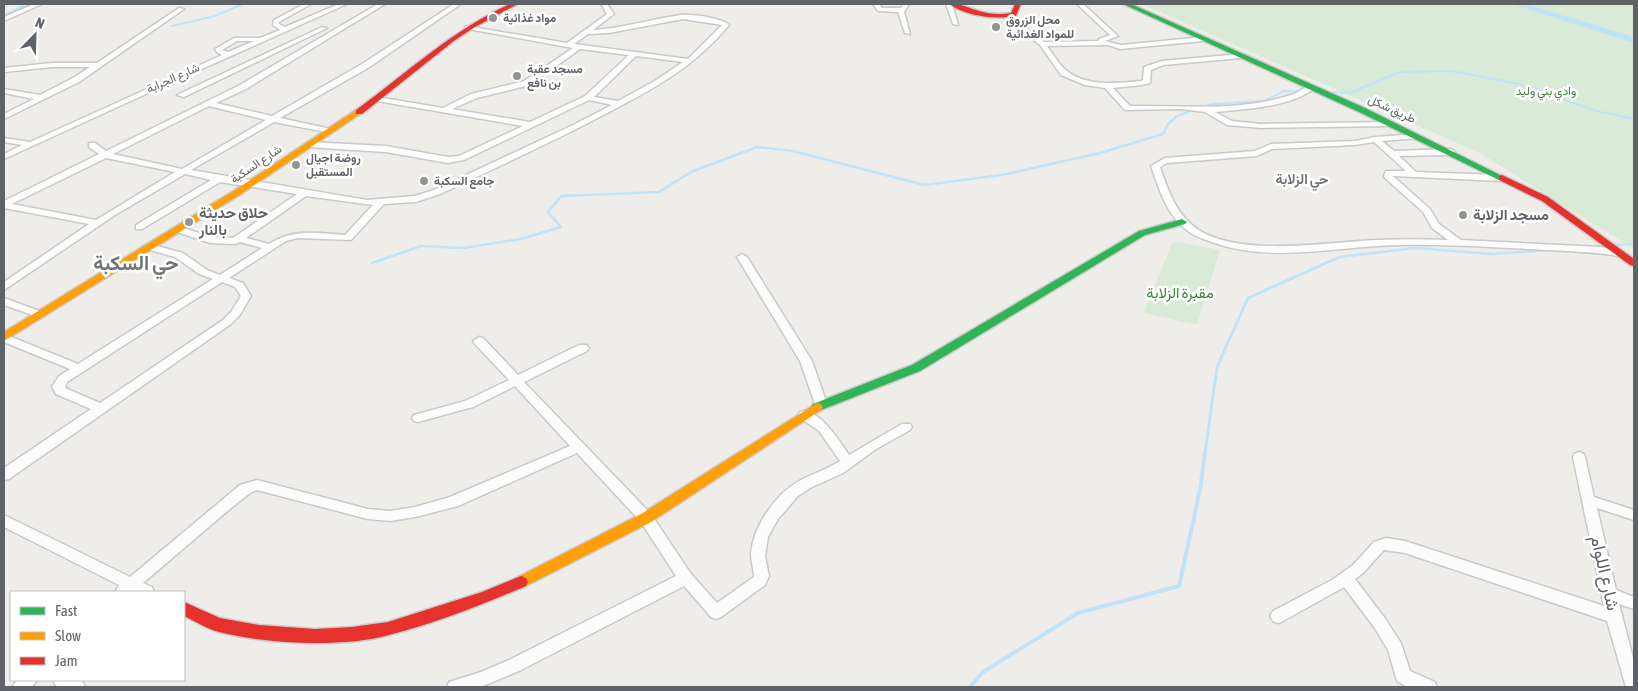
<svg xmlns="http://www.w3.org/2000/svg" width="1638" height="691" viewBox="0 0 1638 691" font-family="'Asap Condensed',Vazirmatn,sans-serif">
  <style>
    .green { fill: #d9ead6 }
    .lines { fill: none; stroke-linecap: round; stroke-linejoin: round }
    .stream-far3 { stroke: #c0e3f7; stroke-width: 2 }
    .stream-far2 { stroke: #c0e3f7; stroke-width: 2.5 }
    .stream-far1 { stroke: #c0e3f7; stroke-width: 3 }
    .stream { stroke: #c0e3f7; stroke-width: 4 }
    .river { fill: #c0e3f7; fill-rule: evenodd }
    .street-casing { stroke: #c9c9c9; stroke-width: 3 }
    .fast-casing { stroke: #cbcbcb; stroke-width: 3 }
    .slow-casing { stroke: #cbcbcb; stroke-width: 3 }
    .jam-casing { stroke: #cbcbcb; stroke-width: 3 }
    .street { fill: #fcfcfc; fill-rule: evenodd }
    .fast { fill: #30b455; fill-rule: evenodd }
    .slow { fill: #ff9f0a; fill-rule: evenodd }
    .jam { fill: #e5322d; fill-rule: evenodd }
    .poi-dot { fill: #919395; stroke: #fff; stroke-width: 2 }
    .labels { text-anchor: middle; stroke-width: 5; stroke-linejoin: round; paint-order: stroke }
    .far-poi-label { font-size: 12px; font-weight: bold; fill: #5f6367; stroke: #fff; text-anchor: start }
    .far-street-label { font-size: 12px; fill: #5f6367; stroke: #fff }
    .far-park-label { font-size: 12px; fill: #3a8538; stroke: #fff }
    .far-neighbourhood-label { font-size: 14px; font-weight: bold; fill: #707579; stroke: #fff }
    .poi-label { font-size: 15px; font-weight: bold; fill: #5f6367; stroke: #fff; text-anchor: start }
    .park-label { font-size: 15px; fill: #3a8538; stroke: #fff }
    .near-street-label { font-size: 18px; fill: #5f6367; stroke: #fff }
    .district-label { font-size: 20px; font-weight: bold; fill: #707579; stroke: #fff }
  </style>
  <rect width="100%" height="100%" fill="#eeedea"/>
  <path class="green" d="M 1142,4 L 1634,4 L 1634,249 L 1480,153 Z
    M 1173,241 L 1220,250 L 1197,325 L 1144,313 Z"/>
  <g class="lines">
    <path class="stream-far3" d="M 4,16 L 26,4
      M 172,26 L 215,16 L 243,4
      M 1328,92 L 1350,93 L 1399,72 L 1452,71 L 1524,85 L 1596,111 L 1626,117
      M 1201,107 L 1212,104 L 1264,101 L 1284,91 L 1317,92
      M 1175,117 L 1193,110"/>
    <path class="stream-far2" d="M 1620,116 L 1634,119
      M 1615,245 L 1634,244
      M 1588,247 L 1600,246
      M 372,263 L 421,246 L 463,248 L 521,239 L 561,227 L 548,212 L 561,196 L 659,192 L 691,172 L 757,147 L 793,151 L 924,185 L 1002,175 L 1100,153 L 1163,134 L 1168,124 L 1177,116
      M 1321,265 L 1340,257 L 1415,248 L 1492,254 L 1549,250"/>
    <path class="stream-far1" d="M 1205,453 L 1217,367 L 1248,298 L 1324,264"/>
    <path class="stream" d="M 970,687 L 983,672 L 1078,613 L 1179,586 L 1200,490 L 1205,452"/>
    <path class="river" d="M 1511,4 L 1526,4 L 1634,37 L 1634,43 Z"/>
    <defs>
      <path id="street" d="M 34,4 L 42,4 L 4,21 L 4,17 Z
        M 304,4 L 311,4 L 279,22 L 279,24 L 285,27 L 339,4 L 347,4 L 146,94 L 4,159 L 4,154 L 22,145 L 4,142 L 4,138 L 30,142 L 222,55 L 218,53 L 215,49 L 234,38 L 260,38 L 280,30 L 273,25 L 274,20 ZM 237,41 L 254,41 L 228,52 L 222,50 Z
        M 378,4 L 385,4 L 246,89 L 216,103 L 272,116 L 362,64 L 454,4 L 461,4 L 368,68 L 280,118 L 331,129 L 331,133 L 274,122 L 191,170 L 367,200 L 415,196 L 434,190 L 573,125 L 612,105 L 589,100 L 464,160 L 448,163 L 386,152 L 306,147 L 305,145 L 309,142 L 386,146 L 448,157 L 459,156 L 523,126 L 377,101 L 373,99 L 377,97 L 443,108 L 471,94 L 524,81 L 573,48 L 468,29 L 465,27 L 466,26 L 567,43 L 607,14 L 601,4 L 607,4 L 614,14 L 593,30 C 623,28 652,19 681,15 C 692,14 722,18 729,25 C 695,66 657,87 611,111 C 555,141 497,167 440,194 L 416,202 L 384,204 L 351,240 L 298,238 L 286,241 L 229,278 L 243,283 L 251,296 L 239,316 L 231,324 L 9,479 L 4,480 L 4,468 L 91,409 L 56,394 L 52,387 L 59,376 L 70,369 L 4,342 L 4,334 L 78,364 L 213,279 L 199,274 L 175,257 L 150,250 L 148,248 L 150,246 L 153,245 L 183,253 L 207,270 L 220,275 L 262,248 L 240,242 L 235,244 L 210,243 L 177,232 L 177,228 L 183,228 L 211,237 L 233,238 L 297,194 L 220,182 L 142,229 L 136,229 L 136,225 L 211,180 L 185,174 L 115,215 L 4,290 L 4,282 L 89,224 L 4,208 L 4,201 L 99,154 L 89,147 L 89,143 L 95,143 L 106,151 L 240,85 ZM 683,19 L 722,25 L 688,59 L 574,44 L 588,34 L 609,33 ZM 580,49 L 629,55 L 585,96 L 530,122 L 452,109 L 477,98 L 530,85 ZM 636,56 L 683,62 L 653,82 L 618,101 L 594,97 ZM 209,106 L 266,120 L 182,169 L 113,154 ZM 106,158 L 175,172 L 96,220 L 12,204 ZM 306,196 L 373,205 L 345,235 C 317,233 294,228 269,244 L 246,238 ZM 222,282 L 235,287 L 241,296 L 231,312 L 223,320 L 100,403 L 65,388 L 67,382 Z
        M 873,4 L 879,4 L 882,8 L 901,8 L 903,4 L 909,4 L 904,12 L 910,34 L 905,33 L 898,12 L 878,11 Z
        M 946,4 L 952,4 L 958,25 L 953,24 Z
        M 1077,4 L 1083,4 L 1118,36 L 1105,41 L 1121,45 L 1203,37 L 1206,39 L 1203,41 L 1120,49 L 1108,45 L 1047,46 C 1053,54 1059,65 1067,71 C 1086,87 1119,83 1141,81 L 1143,80 L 1144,67 L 1162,61 L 1241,54 L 1245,56 L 1241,58 L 1163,65 L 1151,70 L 1150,83 L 1142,85 L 1113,88 L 1130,106 C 1183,105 1239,112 1291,95 C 1298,93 1304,87 1311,85 L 1315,87 C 1296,107 1242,109 1215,112 L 1232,121 L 1261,124 L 1390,122 L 1394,124 L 1390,126 L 1261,128 L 1227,125 L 1205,112 L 1181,109 L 1125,110 L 1105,88 L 1085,85 L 1061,75 L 1040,45 L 1004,17 L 1009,16 L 1044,42 L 1098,41 L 1099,39 L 1110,35 Z
        M 179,8 L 184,9 L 79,82 L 4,119 L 4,114 L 34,99 L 4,93 L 4,89 L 40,95 L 73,78 L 90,67 L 52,67 L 4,72 L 4,68 L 52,63 L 97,63 Z
        M 322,27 L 327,28 L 184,97 L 177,95 Z
        M 1417,134 L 1421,136 L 1420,138 L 1382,141 L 1394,151 L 1451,149 L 1455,152 L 1451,155 L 1399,156 L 1416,172 L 1501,175 L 1505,178 L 1501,181 L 1393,176 L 1430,209 L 1439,224 L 1461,240 L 1600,247 L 1622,251 L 1623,253 L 1618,256 C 1589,251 1560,251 1531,249 C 1487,247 1443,244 1399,245 C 1338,246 1271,264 1212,242 C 1203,239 1195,236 1188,231 C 1167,216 1159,189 1151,166 L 1165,158 L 1255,151 L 1271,144 L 1355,141 L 1375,137 ZM 1374,142 L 1406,171 L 1386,171 L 1384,176 L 1385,178 L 1423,212 L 1432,228 L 1448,240 C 1424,239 1400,239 1376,240 C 1325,242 1235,259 1193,226 C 1175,211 1167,188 1160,167 L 1167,163 L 1257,156 L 1272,149 L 1355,145 Z
        M 742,254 L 747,257 L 812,361 L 827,404 L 825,407 L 817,407 L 815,404 L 800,361 L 737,257 Z
        M 4,298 L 45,313 L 46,315 L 41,318 L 4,305 Z
        M 479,337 L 483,338 L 518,375 L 579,345 L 587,345 L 589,348 L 587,351 L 524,382 L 651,514 L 691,574 L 717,603 L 754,577 C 754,570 751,562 751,554 C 753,526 776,493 801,480 C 814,473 828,469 840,461 L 819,431 L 800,418 L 798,415 L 800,412 C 818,406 840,442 849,455 L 902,424 L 910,424 L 912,427 L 910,430 L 876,449 L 843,473 L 810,488 L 798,496 L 778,519 L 768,537 L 765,556 L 769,576 L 765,585 L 721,617 L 716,619 L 711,617 L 684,586 L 521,670 L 488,684 L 480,687 L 447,687 L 449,682 L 481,672 L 509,660 L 676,576 L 641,522 L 577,453 L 458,506 L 415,517 L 390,521 L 368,519 L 257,490 L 250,493 L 231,508 L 143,583 L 152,587 L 154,592 L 115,592 L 119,585 L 4,527 L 4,515 L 130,577 L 240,485 L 257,480 L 368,509 L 390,511 L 415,507 L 450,497 L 570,446 L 515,386 L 473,407 L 418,422 L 414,421 L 412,418 L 414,415 L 465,401 L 509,380 L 475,344 L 473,341 Z
        M 1579,452 L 1584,454 L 1585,457 L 1594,497 L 1634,510 L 1634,520 L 1597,508 L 1616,590 L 1634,597 L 1634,609 L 1619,604 L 1634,662 L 1634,687 L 1626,687 L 1607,621 L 1405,553 L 1384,550 L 1363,573 L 1355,579 L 1384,617 L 1401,643 L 1410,671 L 1435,682 L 1437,687 L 1407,687 L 1397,681 L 1388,650 L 1374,627 L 1344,587 L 1283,621 L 1278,623 L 1273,621 L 1270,616 L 1273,611 L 1332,580 L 1353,565 L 1374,542 L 1386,538 L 1405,541 L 1604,606 L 1573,457 L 1574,454 Z
        M 17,680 L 37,680 L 32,687 L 12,687 Z
        M 53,680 L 78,680 L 83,682 L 85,687 L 60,687 L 55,685 Z"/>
      <path id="fast" d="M 1123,4 L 1131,4 L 1365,108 L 1506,178 L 1505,180 L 1499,180 L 1359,112 Z
        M 1182,219 L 1187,222 L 1185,224 L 1145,235 L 920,371 L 821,410 L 813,410 L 811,407 L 813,404 L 912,365 L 1139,231 Z"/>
      <path id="slow" d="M 356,110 L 363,112 L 241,194 L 4,341 L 4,332 L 235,190 Z
        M 817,403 L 821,404 L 823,407 L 821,410 L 651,522 L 526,586 L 521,588 L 516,586 L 514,582 L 516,578 L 641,514 Z"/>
      <path id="jam" d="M 510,4 L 518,4 L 475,27 L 455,40 L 362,114 L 356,114 L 356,110 C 407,73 452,30 510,4 Z
        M 949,4 C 958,3 966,7 976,10 C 987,14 999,15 1011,13 L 1015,4 L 1021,4 L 1016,16 C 995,20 966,16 949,4 Z
        M 1502,175 L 1548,197 L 1634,259 L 1634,266 L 1630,265 L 1542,201 L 1499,180 L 1499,176 Z
        M 521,576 L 526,578 L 528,582 L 526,586 C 482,605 436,623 389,635 C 342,648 266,644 219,632 C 207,629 195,621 184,616 L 184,602 L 220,618 L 259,625 L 315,629 L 352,627 L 388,622 L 482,592 Z"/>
    </defs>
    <use href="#street" class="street-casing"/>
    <use href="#fast" class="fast-casing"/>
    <use href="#slow" class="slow-casing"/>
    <use href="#jam" class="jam-casing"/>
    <use href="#street" class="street"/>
    <use href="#fast" class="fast"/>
    <use href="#slow" class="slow"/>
    <use href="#jam" class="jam"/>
  </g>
  <g class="poi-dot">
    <circle cx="493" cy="18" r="5"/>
    <circle cx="996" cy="27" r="5"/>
    <circle cx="517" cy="76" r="5"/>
    <circle cx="296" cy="165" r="5"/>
    <circle cx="424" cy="181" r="5"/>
    <circle cx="1463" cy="215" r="5"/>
    <circle cx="189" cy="222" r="5"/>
  </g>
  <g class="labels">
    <g class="far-poi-label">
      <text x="503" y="22">مواد غذائية</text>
      <text x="1006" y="24">محل الزروق<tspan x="1006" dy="14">للمواد الغدائية</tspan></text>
      <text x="527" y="73">مسجد عقبة<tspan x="527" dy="14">بن نافع</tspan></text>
      <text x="306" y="162">روضة اجيال<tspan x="306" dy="14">المستقبل</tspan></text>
      <text x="434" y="185">جامع السكبة</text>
    </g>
    <g class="far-street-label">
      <text transform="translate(173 78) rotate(-24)" y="4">شارع الجرابة</text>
      <text transform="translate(1392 109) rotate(25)" y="4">طريق شكل</text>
      <text transform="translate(256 164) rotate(-34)" y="4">شارع السكبة</text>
    </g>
    <g class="far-park-label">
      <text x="1546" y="95">وادي بني وليد</text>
    </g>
    <g class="far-neighbourhood-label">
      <text x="1302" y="184">حي الزلابة</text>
    </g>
    <g class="poi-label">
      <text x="199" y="218">حلاق حديثة<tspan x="199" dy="17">بالنار</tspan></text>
      <text x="1473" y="220">مسجد الزلابة</text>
    </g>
    <g class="park-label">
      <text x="1180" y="298">مقبرة الزلابة</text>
    </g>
    <g class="near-street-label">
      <text transform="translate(1605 573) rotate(77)" y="6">شارع اللوام</text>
    </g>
    <g class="district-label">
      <text x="136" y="270">حي السكبة</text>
    </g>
  </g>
  <rect width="1638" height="691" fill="none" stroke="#5f6367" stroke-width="10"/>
  <rect x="10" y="591" width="175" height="90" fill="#ffffff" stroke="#bfc1c2"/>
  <rect x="20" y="607" width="25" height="8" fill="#30b455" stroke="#bfc1c2"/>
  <text x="55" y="616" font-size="15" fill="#5f6367">Fast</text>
  <rect x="20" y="632" width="25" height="8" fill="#ff9f0a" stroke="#bfc1c2"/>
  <text x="55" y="641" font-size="15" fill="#5f6367">Slow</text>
  <rect x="20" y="657" width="25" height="8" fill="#e5322d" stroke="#bfc1c2"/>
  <text x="55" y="666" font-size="15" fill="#5f6367">Jam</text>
  <g transform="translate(35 35) rotate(23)" stroke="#ffffff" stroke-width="4" paint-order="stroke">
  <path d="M0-4L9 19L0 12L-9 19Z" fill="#5f6367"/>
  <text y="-8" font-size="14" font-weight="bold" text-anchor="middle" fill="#5f6367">N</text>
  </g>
</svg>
